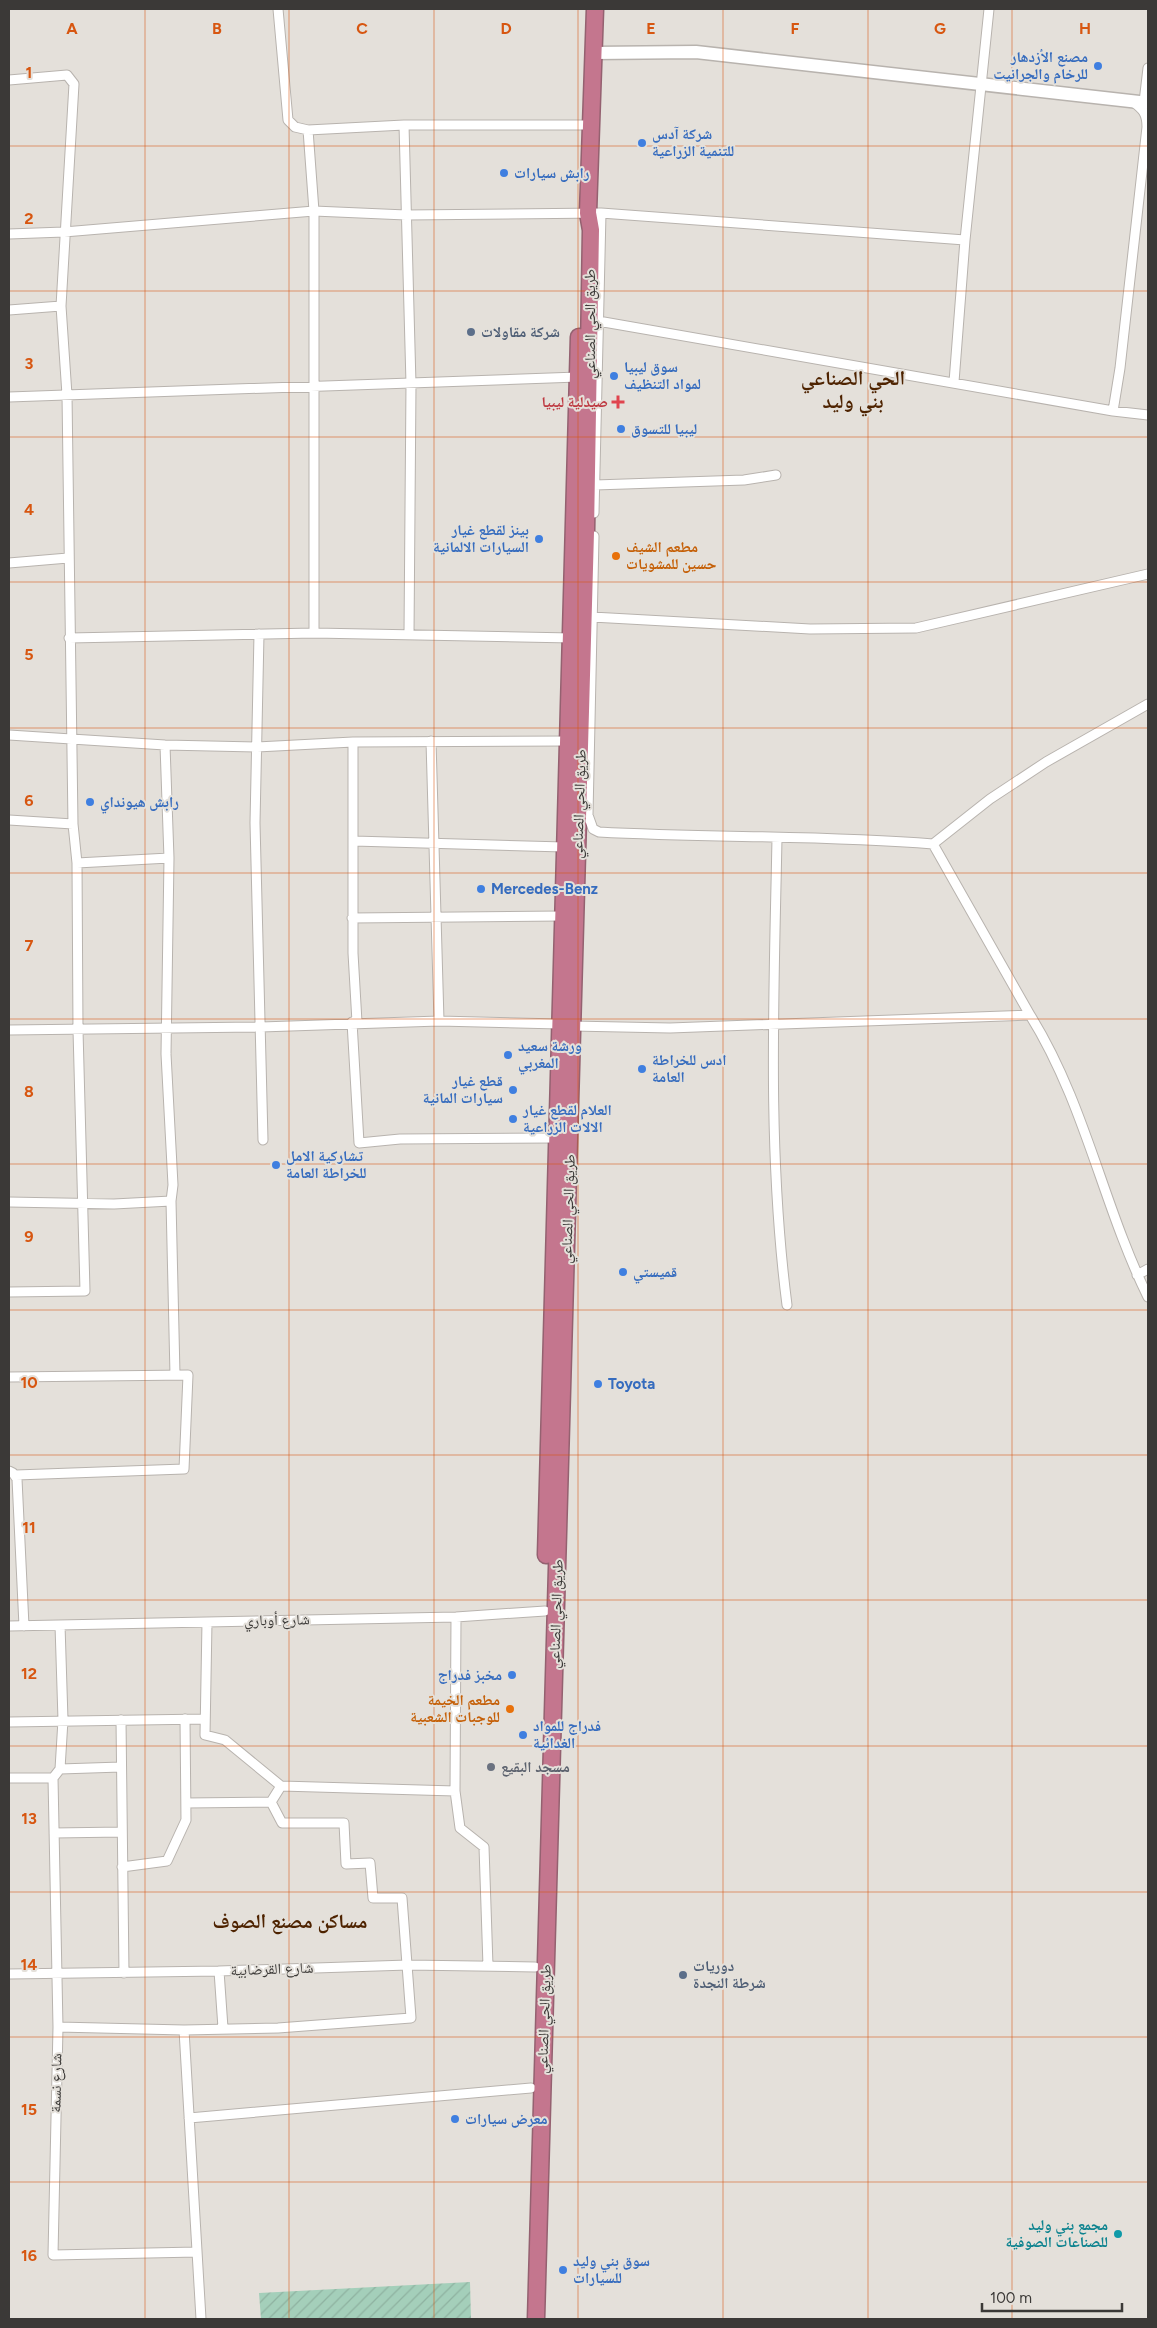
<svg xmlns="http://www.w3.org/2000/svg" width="1157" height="2328" viewBox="0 0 1157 2328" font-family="Figtree,'Noto Naskh Arabic',sans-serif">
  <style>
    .garden { fill: url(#garden-furrows) }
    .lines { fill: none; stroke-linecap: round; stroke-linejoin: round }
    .street-casing { stroke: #b8b3ae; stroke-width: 11 }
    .secondary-casing { stroke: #b8b3ae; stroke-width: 15 }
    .highway-casing { stroke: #946170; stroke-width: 19 }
    .street { stroke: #fff; stroke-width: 9 }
    .secondary { stroke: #fff; stroke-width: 12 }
    .highway { stroke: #c4768e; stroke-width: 16 }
    .grid { fill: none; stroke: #d75610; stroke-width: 1; stroke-opacity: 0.55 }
    .shop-dot { fill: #3f7fe0; stroke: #e4e0da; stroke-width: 2 }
    .service-dot { fill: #5c6f8a; stroke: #e4e0da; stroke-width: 2 }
    .health-dot { fill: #e0444e; stroke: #e4e0da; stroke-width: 2 }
    .food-dot { fill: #e8710a; stroke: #e4e0da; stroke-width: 2 }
    .worship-dot { fill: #6b7280; stroke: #e4e0da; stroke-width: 2 }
    .culture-dot { fill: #0f9aa8; stroke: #e4e0da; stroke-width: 2 }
    .labels { text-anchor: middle; stroke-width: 4; stroke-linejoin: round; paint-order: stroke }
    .shop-label { font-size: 15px; font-weight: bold; fill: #366cbe; stroke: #e4e0da; text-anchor: start }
    .street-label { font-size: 15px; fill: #3b3937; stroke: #e4e0da }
    .service-label { font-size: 15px; font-weight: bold; fill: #4e5e75; stroke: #e4e0da; text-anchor: start }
    .health-label { font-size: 15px; font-weight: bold; fill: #be3a42; stroke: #e4e0da; text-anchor: end }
    .food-label { font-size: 15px; font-weight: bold; fill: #c56008; stroke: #e4e0da; text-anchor: start }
    .worship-label { font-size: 15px; font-weight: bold; fill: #5b616d; stroke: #e4e0da; text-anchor: start }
    .culture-label { font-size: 15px; font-weight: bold; fill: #0d838f; stroke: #e4e0da; text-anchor: end }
    .district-label { font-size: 20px; font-weight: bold; fill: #4e2300; stroke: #e4e0da }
    .grid-label { font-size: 16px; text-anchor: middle; font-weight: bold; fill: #d75610; stroke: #e4e0da; stroke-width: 4; stroke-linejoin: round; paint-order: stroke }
  </style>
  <defs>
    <pattern id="garden-furrows" width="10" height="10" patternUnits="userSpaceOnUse" patternTransform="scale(1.25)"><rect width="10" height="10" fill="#a4cfba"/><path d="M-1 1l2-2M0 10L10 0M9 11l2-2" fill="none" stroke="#8eb2a0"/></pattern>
  </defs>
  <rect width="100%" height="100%" fill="#e4e0da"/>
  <path class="garden" d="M 470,2282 L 471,2319 L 261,2319 L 259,2293 Z"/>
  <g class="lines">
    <defs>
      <path id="street" d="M 278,9 L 288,120 L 295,127 L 308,130 L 404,125 L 591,125
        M 9,80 L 67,75 L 74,84 L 61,306 L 67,395 L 73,824
        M 1144,102 L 1148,68
        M 404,125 L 411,384 L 409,634
        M 308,130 L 314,211 L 314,633
        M 9,234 L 64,232 L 314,211 L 406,215 L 601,213 L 965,240
        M 9,310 L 61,306
        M 598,321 L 1113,411 L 1148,415
        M 954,382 L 965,240 L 989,9
        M 9,397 L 578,377
        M 1113,411 L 1120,368 L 1147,127 C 1147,114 1143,109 1133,102
        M 595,485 L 744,480 L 776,475
        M 594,513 L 601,213
        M 9,563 L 68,558
        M 592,617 L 810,629 L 916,628 L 1148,574
        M 259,634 L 255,823 L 263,1140
        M 69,638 L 314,633 L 572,638
        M 9,735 L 165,745 L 257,747 L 353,742 L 569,741
        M 431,741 L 439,1021
        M 353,742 L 353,953 L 357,1022
        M 9,820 L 73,824 L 77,863 L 78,1030 L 85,1291 L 9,1292
        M 777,838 C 774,994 767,1150 787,1305
        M 354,841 L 564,847
        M 933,844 L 990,799 L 1046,762 L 1148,704
        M 77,863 L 169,858 L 165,745
        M 352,918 L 562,916
        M 1030,1015 C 1085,1103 1103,1206 1148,1297
        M 352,1022 L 359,1143 L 400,1139 L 556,1138
        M 572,1026 L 670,1028 L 1030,1015 L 933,844 C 822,835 711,838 599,832 L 593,829 L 588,815 L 594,536
        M 9,1030 L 261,1027 L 439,1021 L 559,1024
        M 171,1201 L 175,1375
        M 9,1202 L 114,1204 L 171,1201 L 173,1185 L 166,1054 L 169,858
        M 1137,1275 L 1148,1269
        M 9,1377 L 188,1375 L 184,1469 L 16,1475
        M 9,1471 L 13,1473 L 17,1479 L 24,1626
        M 207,1622 L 205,1735 L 225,1740 L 281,1786 L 455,1791 L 460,1828 L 484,1847 L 488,1966
        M 9,1626 L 456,1617 L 545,1611
        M 121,1720 L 124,1973
        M 9,1722 L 205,1719
        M 60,1769 L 53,1778 L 58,2027 L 53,2255 L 197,2252
        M 60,1769 L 63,1720 L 60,1625
        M 60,1769 L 121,1767
        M 9,1778 L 53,1778
        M 455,1791 L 456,1617
        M 271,1802 L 281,1786
        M 54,1833 L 122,1832
        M 122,1867 L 167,1861 L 186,1820 L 185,1719
        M 219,1971 L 223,2028
        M 9,1974 L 219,1971 L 408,1965 L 535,1967
        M 58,2027 L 184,2030 L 278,2028 L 411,2018 L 402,1898 L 373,1898 L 370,1863 L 346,1864 L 344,1823 L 282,1823 L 271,1802 L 186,1803
        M 184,2030 L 201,2319
        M 189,2118 L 531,2088"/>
      <path id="secondary" d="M 593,53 L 696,52 L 1148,103"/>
      <path id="highway" d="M 546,1555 L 579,337
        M 536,2319 L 586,532 L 591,230 L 588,213 L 595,9"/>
    </defs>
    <use href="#street" class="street-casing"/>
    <use href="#secondary" class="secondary-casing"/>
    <use href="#highway" class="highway-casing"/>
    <use href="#street" class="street"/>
    <use href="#secondary" class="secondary"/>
    <use href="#highway" class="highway"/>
  </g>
  <path class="grid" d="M 145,9 L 145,2319M 289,9 L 289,2319M 434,9 L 434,2319M 578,9 L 578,2319M 723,9 L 723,2319M 868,9 L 868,2319M 1012,9 L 1012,2319M 9,146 L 1148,146M 9,291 L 1148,291M 9,437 L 1148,437M 9,582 L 1148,582M 9,728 L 1148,728M 9,873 L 1148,873M 9,1019 L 1148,1019M 9,1164 L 1148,1164M 9,1310 L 1148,1310M 9,1455 L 1148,1455M 9,1600 L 1148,1600M 9,1746 L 1148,1746M 9,1892 L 1148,1892M 9,2037 L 1148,2037M 9,2182 L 1148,2182"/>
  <g class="shop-dot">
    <circle cx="1098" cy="66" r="5"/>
    <circle cx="642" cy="143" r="5"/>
    <circle cx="504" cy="173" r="5"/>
    <circle cx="614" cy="376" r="5"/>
    <circle cx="621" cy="429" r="5"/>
    <circle cx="539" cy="539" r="5"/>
    <circle cx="90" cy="802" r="5"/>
    <circle cx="481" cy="889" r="5"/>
    <circle cx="508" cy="1055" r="5"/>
    <circle cx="642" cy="1069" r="5"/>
    <circle cx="513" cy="1090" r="5"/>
    <circle cx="513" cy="1119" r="5"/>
    <circle cx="276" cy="1165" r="5"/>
    <circle cx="623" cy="1272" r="5"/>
    <circle cx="598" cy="1384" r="5"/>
    <circle cx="512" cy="1675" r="5"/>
    <circle cx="523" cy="1735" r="5"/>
    <circle cx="455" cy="2119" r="5"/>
    <circle cx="563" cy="2270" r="5"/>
  </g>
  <g class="service-dot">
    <circle cx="471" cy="332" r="5"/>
    <circle cx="683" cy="1975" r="5"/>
  </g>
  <path class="health-dot" d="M615.5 394.5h5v5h5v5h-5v5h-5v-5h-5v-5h5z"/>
  <g class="food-dot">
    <circle cx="616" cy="556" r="5"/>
    <circle cx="510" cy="1709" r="5"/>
  </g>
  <circle class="worship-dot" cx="491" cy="1767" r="5"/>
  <circle class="culture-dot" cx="1118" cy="2234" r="5"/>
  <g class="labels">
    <g class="shop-label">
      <text x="1088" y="62" text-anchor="end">مصنع الأزدهار<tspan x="1088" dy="17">للرخام والجرانيت</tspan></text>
      <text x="652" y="139">شركة آدس<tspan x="652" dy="17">للتنمية الزراعية</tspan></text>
      <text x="514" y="178">رابش سيارات</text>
      <text x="624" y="372">سوق ليبيا<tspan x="624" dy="17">لمواد التنظيف</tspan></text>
      <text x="631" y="434">ليبيا للتسوق</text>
      <text x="529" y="535" text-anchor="end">بينز لقطع غيار<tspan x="529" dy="17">السيارات الالمانية</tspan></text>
      <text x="100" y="807">رابش هيونداي</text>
      <text x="491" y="894">Mercedes-Benz</text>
      <text x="518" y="1051">ورشة سعيد<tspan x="518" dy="17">المغربي</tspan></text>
      <text x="652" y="1065">ادس للخراطة<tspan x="652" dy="17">العامة</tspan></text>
      <text x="503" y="1086" text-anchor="end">قطع غيار<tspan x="503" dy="17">سيارات المانية</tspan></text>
      <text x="523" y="1115">العلام لقطع غيار<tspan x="523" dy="17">الالات الزراعية</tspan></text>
      <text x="286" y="1161">تشاركية الامل<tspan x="286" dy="17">للخراطة العامة</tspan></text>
      <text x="633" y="1277">قميستي</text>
      <text x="608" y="1389">Toyota</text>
      <text x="502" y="1680" text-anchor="end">مخبز فدراج</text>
      <text x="533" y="1731">فدراج للمواد<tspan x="533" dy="17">الغدائية</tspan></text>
      <text x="465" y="2124">معرض سيارات</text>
      <text x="573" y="2266">سوق بني وليد<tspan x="573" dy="17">للسيارات</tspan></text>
    </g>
    <g class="street-label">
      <text transform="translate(590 324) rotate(-90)" y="5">طريق الحي الصناعي</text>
      <text transform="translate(579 804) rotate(-88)" y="5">طريق الحي الصناعي</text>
      <text transform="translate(568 1209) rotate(-88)" y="5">طريق الحي الصناعي</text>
      <text transform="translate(556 1614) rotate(-88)" y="5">طريق الحي الصناعي</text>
      <text transform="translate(277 1620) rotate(-1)" y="5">شارع أوباري</text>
      <text transform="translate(272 1969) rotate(-2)" y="5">شارع القرضابية</text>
      <text transform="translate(544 2019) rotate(-88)" y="5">طريق الحي الصناعي</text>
      <text transform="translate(56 2083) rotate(-89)" y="5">شارع نسمة</text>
    </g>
    <g class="service-label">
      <text x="481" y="337">شركة مقاولات</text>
      <text x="693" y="1971">دوريات<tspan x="693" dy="17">شرطة النجدة</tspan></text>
    </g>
    <g class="health-label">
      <text x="608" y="407">صيدلية ليبيا</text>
    </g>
    <g class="food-label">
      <text x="626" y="552">مطعم الشيف<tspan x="626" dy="17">حسين للمشويات</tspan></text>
      <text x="500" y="1705" text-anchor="end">مطعم الخيمة<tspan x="500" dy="17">للوجبات الشعبية</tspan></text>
    </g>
    <g class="worship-label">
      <text x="501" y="1772">مسجد البقيع</text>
    </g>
    <g class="culture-label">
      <text x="1108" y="2230">مجمع بني وليد<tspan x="1108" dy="17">للصناعات الصوفية</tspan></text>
    </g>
    <g class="district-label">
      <text x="853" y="385">الحي الصناعي<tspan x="853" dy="23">بني وليد</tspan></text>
      <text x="290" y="1928">مساكن مصنع الصوف</text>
    </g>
  </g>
  <g class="grid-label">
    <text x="72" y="34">A</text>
    <text x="217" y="34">B</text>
    <text x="362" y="34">C</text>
    <text x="506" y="34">D</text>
    <text x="651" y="34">E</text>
    <text x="795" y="34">F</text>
    <text x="940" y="34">G</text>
    <text x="1085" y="34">H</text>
    <text x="29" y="78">1</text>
    <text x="29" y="224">2</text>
    <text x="29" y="369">3</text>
    <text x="29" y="515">4</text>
    <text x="29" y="660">5</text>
    <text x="29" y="806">6</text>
    <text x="29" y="951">7</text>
    <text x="29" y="1097">8</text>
    <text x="29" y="1242">9</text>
    <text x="29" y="1388">10</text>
    <text x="29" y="1533">11</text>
    <text x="29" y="1679">12</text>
    <text x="29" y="1824">13</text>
    <text x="29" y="1970">14</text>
    <text x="29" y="2115">15</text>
    <text x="29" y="2261">16</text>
  </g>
  <rect width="1157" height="2328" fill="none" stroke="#3b3937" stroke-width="20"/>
  <path d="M982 2303v8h140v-8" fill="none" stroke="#3b3937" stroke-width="2.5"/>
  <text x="990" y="2303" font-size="15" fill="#3b3937" stroke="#e4e0da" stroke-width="4" paint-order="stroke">100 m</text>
</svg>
